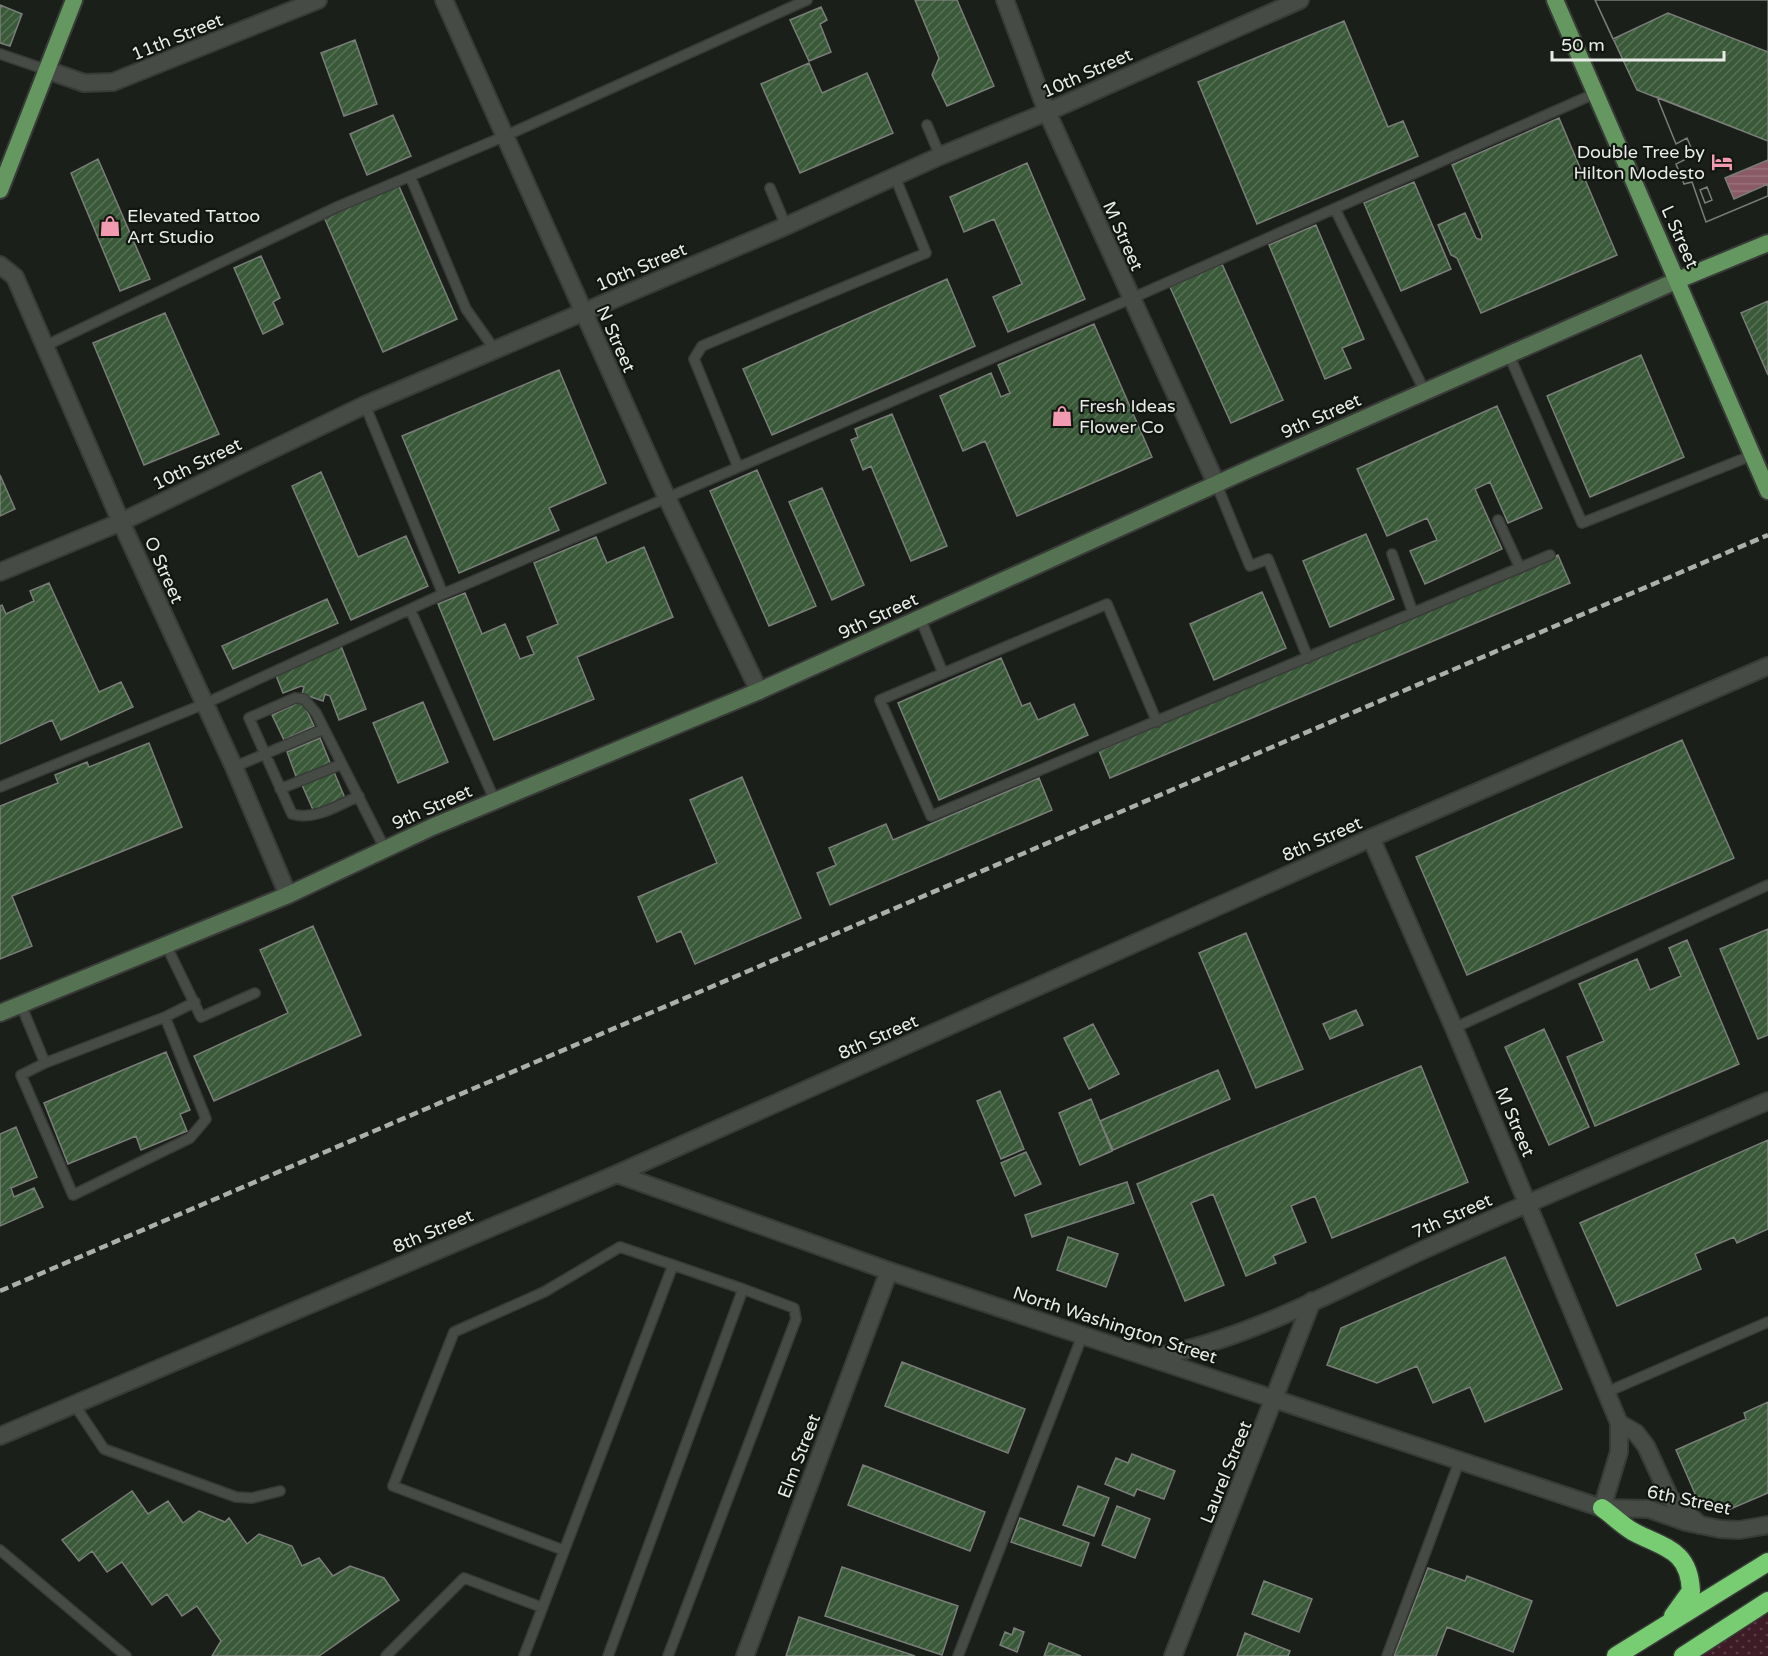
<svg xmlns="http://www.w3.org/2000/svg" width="1768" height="1656" viewBox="0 0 1768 1656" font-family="'Varela Round',sans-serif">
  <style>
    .grass { fill: url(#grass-dots) }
    .water { fill: url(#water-rules) }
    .building { fill: url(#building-hatch); stroke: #797e78; stroke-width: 1.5; fill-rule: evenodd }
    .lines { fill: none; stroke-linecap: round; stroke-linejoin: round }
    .service-casing { stroke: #383b37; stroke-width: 12 }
    .minor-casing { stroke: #383b37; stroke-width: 20 }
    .tertiary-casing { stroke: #383b37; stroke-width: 20 }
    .secondary-casing { stroke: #383b37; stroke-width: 20 }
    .primary-casing { stroke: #383b37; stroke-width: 20 }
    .motorway-casing { stroke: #383b37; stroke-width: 21 }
    .service { stroke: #464b45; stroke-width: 9 }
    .minor { stroke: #464b45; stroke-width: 16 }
    .tertiary { stroke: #464b45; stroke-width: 16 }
    .secondary { stroke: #557252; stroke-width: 16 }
    .primary { stroke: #649860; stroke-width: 16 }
    .motorway { stroke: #78cc72; stroke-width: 18 }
    .rail { stroke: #acafab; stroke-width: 4.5; stroke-dasharray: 9 4.5; stroke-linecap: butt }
    .labels { text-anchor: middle; stroke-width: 4.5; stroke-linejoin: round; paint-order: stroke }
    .street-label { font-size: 18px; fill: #e8ebe8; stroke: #121611 }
    .poi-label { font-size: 18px; fill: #e8ebe8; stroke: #121611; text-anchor: start }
  </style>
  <defs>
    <pattern id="grass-dots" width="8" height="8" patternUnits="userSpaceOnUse" patternTransform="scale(1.5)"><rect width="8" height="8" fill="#3e1c26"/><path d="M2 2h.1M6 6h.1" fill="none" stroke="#5a3d46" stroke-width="1.8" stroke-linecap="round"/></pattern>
    <pattern id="water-rules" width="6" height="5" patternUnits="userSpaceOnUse" patternTransform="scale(1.5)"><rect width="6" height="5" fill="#8a5a66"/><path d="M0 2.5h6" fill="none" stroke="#9a727c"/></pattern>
    <pattern id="building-hatch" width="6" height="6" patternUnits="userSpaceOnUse" patternTransform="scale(1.5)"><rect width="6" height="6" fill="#3a5938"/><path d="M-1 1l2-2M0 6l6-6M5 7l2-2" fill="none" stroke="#567155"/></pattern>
  </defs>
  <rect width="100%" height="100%" fill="#1b1f1a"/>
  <path class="grass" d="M 1768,1607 L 1768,1656 L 1698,1656 Z"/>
  <path class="water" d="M 1768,160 L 1768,184 L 1734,199 L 1725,178 Z"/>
  <path class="building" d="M 915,0 L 957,0 L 994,86 L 947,106 L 932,75 L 939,58 Z
    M 1595,0 L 1768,0 L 1768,52 L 1668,13 L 1613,39 Z
    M 1595,0 L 1768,0 L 1768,141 L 1637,90 Z
    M 0,5 L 22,14 L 10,46 L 0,43 Z
    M 821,7 L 827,20 L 820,24 L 831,52 L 809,61 L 790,20 Z
    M 1344,21 L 1388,127 L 1403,121 L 1418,156 L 1257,224 L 1198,82 Z
    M 355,40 L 377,104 L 344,116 L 321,53 Z
    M 809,63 L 822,93 L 867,73 L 893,133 L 800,173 L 761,84 Z
    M 1657,97 L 1768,141 L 1768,160 L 1725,178 L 1734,199 L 1768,184 L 1768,196 L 1706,222 L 1692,182 L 1684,184 L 1676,164 L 1694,155 L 1687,138 L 1676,144 ZM 1707,187 L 1712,200 L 1705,203 L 1700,190 Z
    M 1657,97 L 1768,141 L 1768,160 L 1725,178 L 1734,199 L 1768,184 L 1768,196 L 1706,222 L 1692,182 L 1684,184 L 1676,164 L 1694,155 L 1687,138 L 1676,144 ZM 1707,187 L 1712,200 L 1705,203 L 1700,190 Z
    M 393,115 L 411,156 L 367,175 L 350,134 Z
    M 1559,118 L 1617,255 L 1481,313 L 1457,258 L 1451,255 L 1438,225 L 1465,213 L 1476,238 L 1481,240 L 1482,236 L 1452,165 Z
    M 98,159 L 150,279 L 120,291 L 71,173 Z
    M 1027,163 L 1085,299 L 1008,332 L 993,297 L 1022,284 L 994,219 L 964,232 L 950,197 Z
    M 1414,182 L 1451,269 L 1401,291 L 1364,203 Z
    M 398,184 L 457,319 L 383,352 L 324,217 Z
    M 1316,225 L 1364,339 L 1342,348 L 1351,368 L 1325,379 L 1269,245 Z
    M 261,256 L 280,298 L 273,302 L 283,324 L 263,334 L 234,268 Z
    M 1222,264 L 1283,400 L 1231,423 L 1170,287 Z
    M 947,279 L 975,346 L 772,435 L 743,369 Z
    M 1768,301 L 1768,375 L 1741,313 Z
    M 165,313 L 219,434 L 144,465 L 93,343 Z
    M 1094,324 L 1152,457 L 1017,516 L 985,441 L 963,451 L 940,396 L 991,373 L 1001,397 L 1010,393 L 998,365 Z
    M 1641,355 L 1684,457 L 1590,497 L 1547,396 Z
    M 559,370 L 606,483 L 549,508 L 559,530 L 459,573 L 402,436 Z
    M 1497,406 L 1542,508 L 1508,523 L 1490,482 L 1475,489 L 1502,549 L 1425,584 L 1410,551 L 1437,540 L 1427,518 L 1387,536 L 1357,469 Z
    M 892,414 L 947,546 L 911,561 L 871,466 L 863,470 L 851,440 L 858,437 L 855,429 Z
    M 757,470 L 816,606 L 769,626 L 710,491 Z
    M 321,472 L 358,557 L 406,536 L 428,586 L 351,620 L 292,486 Z
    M 0,475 L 15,509 L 0,516 Z
    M 822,488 L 864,585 L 832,600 L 789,502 Z
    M 1366,534 L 1394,599 L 1330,627 L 1303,561 Z
    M 596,537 L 607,563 L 644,547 L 673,617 L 577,657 L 594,699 L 494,740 L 438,604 L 465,593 L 482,634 L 505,624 L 520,659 L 534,654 L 527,637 L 558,624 L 534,563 Z
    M 1558,555 L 1570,583 L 1110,778 L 1099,751 Z
    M 49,583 L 99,692 L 121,682 L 133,707 L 61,740 L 52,720 L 0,744 L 0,606 L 2,605 L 6,614 L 34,601 L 30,591 Z
    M 1262,592 L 1286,648 L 1214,680 L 1190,624 Z
    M 327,599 L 338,623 L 233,669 L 222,646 Z
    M 341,646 L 366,709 L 339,720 L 330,696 L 325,694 L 323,701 L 302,694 L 304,687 L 301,686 L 283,693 L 275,673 Z
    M 1001,658 L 1022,706 L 1030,703 L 1038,720 L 1074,704 L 1088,735 L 939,800 L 898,703 Z
    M 302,701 L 314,726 L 284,740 L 272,715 Z
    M 423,702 L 448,762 L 398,783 L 373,723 Z
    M 320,738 L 331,765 L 297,779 L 287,752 Z
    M 1682,740 L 1734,858 L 1467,975 L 1416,857 Z
    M 149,743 L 182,827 L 12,896 L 32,946 L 0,959 L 0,806 L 58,783 L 55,775 L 87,762 L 89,767 Z
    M 334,772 L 345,798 L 314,812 L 302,785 Z
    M 742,777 L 801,918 L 695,964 L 681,931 L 657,942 L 638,897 L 717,863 L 690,800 Z
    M 1039,778 L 1052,810 L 830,905 L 817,873 L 836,865 L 829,848 L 886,824 L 893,840 Z
    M 313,926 L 361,1035 L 214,1101 L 194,1056 L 288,1013 L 260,950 Z
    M 1768,929 L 1768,1035 L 1758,1039 L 1720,949 Z
    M 1246,933 L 1303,1069 L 1256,1088 L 1199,953 Z
    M 1687,940 L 1739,1064 L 1595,1126 L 1567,1057 L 1604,1041 L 1579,984 L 1637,959 L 1650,990 L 1681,976 L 1669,948 Z
    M 1356,1010 L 1363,1025 L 1330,1039 L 1323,1024 Z
    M 1093,1024 L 1119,1074 L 1089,1089 L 1064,1038 Z
    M 1544,1029 L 1589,1127 L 1549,1145 L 1505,1047 Z
    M 166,1052 L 190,1110 L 180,1114 L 187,1131 L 141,1150 L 136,1136 L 68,1164 L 44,1103 Z
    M 1421,1066 L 1468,1182 L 1332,1238 L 1315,1196 L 1291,1206 L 1306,1242 L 1273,1256 L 1276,1263 L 1246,1276 L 1213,1194 L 1191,1203 L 1224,1285 L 1185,1301 L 1137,1184 Z
    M 1218,1070 L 1230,1099 L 1113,1150 L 1100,1121 Z
    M 1000,1091 L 1024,1149 L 1001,1159 L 977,1101 Z
    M 1091,1099 L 1112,1151 L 1080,1165 L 1059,1113 Z
    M 16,1127 L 37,1177 L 11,1188 L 14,1197 L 34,1188 L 43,1207 L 0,1226 L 0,1134 Z
    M 1768,1140 L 1768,1229 L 1737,1243 L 1734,1237 L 1695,1254 L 1701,1269 L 1617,1306 L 1580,1223 Z
    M 1026,1152 L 1041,1184 L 1015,1196 L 1001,1163 Z
    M 1127,1182 L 1134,1203 L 1032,1237 L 1025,1215 Z
    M 1068,1237 L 1118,1254 L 1106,1287 L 1057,1270 Z
    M 1505,1257 L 1562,1389 L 1485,1422 L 1470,1387 L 1433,1403 L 1417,1366 L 1377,1383 L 1327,1365 L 1341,1328 Z
    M 902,1362 L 1025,1409 L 1008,1453 L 885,1406 Z
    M 1768,1402 L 1768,1493 L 1728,1510 L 1727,1507 L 1696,1496 L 1676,1450 L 1746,1419 L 1744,1413 Z
    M 1132,1454 L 1175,1471 L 1164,1499 L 1137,1489 L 1134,1496 L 1105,1484 L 1116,1458 L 1128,1463 Z
    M 863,1465 L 985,1512 L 970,1551 L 848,1505 Z
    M 1078,1486 L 1109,1498 L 1094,1536 L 1063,1525 Z
    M 132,1491 L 148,1514 L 168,1501 L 183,1523 L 199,1511 L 225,1522 L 229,1518 L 247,1544 L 259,1534 L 292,1546 L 302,1566 L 319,1558 L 333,1576 L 350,1566 L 384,1578 L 399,1600 L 319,1656 L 212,1656 L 221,1641 L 197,1606 L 182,1616 L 167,1594 L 152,1605 L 122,1562 L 107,1572 L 92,1551 L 79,1561 L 62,1540 Z
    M 1117,1506 L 1150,1519 L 1135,1558 L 1102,1545 Z
    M 1020,1518 L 1089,1543 L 1081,1566 L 1011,1542 Z
    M 842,1567 L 958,1606 L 942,1655 L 825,1616 Z
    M 1428,1568 L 1465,1581 L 1467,1576 L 1532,1601 L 1513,1652 L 1447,1627 L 1436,1656 L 1394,1656 Z
    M 1264,1581 L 1312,1599 L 1299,1632 L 1252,1614 Z
    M 799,1617 L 915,1656 L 786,1656 Z
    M 1014,1628 L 1024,1632 L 1017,1652 L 1000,1645 L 1005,1632 L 1012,1635 Z
    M 1245,1633 L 1290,1651 L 1288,1656 L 1237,1656 Z
    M 1049,1643 L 1081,1656 L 1044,1656 Z"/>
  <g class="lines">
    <defs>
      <path id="service" d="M 0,54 L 47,70
        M 927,125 L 940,156
        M 410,176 L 466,309 L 495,350
        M 770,188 L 786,226
        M 1335,209 L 1425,392
        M 47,345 L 337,207 L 505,136 L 807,0
        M 1509,355 L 1582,523 L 1753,455
        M 365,405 L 443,594
        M 738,467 L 694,359 L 702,346 L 926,253 L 895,177
        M 1216,483 L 1250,566 L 1268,559 L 1308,658
        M 1498,520 L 1520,568
        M 1392,554 L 1413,613
        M 410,609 L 495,801
        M 920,618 L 943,673
        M 1157,722 L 1107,604 L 880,700 L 931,816 L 1550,555
        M 234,767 L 324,729
        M 0,787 L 204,704 L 443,594 L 1130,299 L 1596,93
        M 280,789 L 342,764
        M 359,796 C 338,805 315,821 292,814 L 249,718 L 295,698 L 304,699 L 316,713 L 385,849
        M 166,945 L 201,1017 L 255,993
        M 21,1005 L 45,1063 L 165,1017 L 195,1002
        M 1454,1028 L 1768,885
        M 45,1063 L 21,1075 L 73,1195 L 190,1138 L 206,1119 L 165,1017
        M 1607,1392 L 1768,1322
        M 74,1404 L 104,1449 L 236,1497 L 252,1498 L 280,1491
        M 0,1550 L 126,1656
        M 386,1656 L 464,1578 L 541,1607
        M 524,1656 L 673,1265 L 620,1247 L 544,1292 L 454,1332 L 393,1486 L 563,1550
        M 608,1656 L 743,1289 L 673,1265
        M 668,1656 L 796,1319 L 794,1308 L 743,1289
        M 958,1656 L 1083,1334
        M 1387,1656 L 1459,1462"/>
      <path id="minor" d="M 1005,0 L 1047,112 L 1216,483
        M 0,265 L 15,277 L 121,522 L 365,405 L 786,226 L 940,156 L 1047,112 L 1300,0
        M 1371,838 L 1454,1028 L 1619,1423 L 1619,1452 L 1602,1508
        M 617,1174 L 1371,838 L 1768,666
        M 1619,1423 L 1636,1433 L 1646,1446 L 1670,1498 L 1700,1525
        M 745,1656 L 889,1271
        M 1173,1656 L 1312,1301"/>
      <path id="tertiary" d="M 444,0 L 667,498 L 759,691
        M 47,70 L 84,83 L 113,82 L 318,0
        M 0,572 L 121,522 L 234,767 L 288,895
        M 1154,1357 C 1248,1339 1336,1290 1423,1250 C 1537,1198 1653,1150 1768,1101
        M 0,1436 L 617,1174 L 889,1271 L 1602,1508 L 1649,1509 L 1686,1522 L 1720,1529 L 1739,1530 L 1768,1525"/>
      <path id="secondary" d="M 0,1013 L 288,895 L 432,827 L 759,691 L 1245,471 L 1678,280"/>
      <path id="primary" d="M 1555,0 L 1768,491
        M 0,190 L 74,0
        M 1678,280 L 1768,243"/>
      <path id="motorway" d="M 1602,1508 C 1612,1515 1622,1525 1632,1531 C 1663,1548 1689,1548 1691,1591 L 1673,1616
        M 1616,1656 L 1768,1562
        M 1683,1656 L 1768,1601"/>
    </defs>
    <use href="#service" class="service-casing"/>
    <use href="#minor" class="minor-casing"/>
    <use href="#tertiary" class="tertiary-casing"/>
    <use href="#secondary" class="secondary-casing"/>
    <use href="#primary" class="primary-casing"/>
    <use href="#motorway" class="motorway-casing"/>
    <use href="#service" class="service"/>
    <use href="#minor" class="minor"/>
    <use href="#tertiary" class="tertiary"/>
    <use href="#secondary" class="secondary"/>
    <use href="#primary" class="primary"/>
    <use href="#motorway" class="motorway"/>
    <path class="rail" d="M 0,1291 L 1768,535"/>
  </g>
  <defs>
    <symbol id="hotel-bare" viewBox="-9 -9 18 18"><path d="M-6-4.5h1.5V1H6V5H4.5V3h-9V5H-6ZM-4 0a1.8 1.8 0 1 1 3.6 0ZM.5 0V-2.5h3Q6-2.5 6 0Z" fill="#f19ab0" stroke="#121611" stroke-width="2.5" paint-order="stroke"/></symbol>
    <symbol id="shop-bare" viewBox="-9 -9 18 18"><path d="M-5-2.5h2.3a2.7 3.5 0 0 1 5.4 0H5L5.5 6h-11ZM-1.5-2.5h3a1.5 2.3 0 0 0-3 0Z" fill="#f19ab0" stroke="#121611" stroke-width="2.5" paint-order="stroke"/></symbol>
  </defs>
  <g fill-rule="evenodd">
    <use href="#hotel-bare" x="1707" y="147" width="30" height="30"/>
    <use href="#shop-bare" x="95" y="211" width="30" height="30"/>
    <use href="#shop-bare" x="1047" y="401" width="30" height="30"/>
  </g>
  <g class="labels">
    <g class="street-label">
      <text transform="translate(177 37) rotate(-22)" y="6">11th Street</text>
      <text transform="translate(1087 73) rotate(-24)" y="6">10th Street</text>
      <text transform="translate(1123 236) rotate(66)" y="6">M Street</text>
      <text transform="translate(1680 237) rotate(66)" y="6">L Street</text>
      <text transform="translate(641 267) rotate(-23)" y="6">10th Street</text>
      <text transform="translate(616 339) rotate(66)" y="6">N Street</text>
      <text transform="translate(1321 416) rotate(-24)" y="6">9th Street</text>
      <text transform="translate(197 464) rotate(-26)" y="6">10th Street</text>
      <text transform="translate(164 570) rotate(66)" y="6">O Street</text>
      <text transform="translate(878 616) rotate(-25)" y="6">9th Street</text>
      <text transform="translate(432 807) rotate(-24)" y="6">9th Street</text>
      <text transform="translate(1322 839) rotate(-24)" y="6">8th Street</text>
      <text transform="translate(878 1037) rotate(-24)" y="6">8th Street</text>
      <text transform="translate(1515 1122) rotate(67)" y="6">M Street</text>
      <text transform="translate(1452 1216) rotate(-24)" y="6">7th Street</text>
      <text transform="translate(433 1231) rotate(-23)" y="6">8th Street</text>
      <text transform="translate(1115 1325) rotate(18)" y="6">North Washington Street</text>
      <text transform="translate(799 1456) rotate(-69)" y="6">Elm Street</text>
      <text transform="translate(1226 1472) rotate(-68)" y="6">Laurel Street</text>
      <text transform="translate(1689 1500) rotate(12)" y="6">6th Street</text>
    </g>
    <g class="poi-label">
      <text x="1705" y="158" text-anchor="end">Double Tree by<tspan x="1705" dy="21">Hilton Modesto</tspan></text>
      <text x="127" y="222">Elevated Tattoo<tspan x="127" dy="21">Art Studio</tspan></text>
      <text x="1079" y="412">Fresh Ideas<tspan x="1079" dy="21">Flower Co</tspan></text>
    </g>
  </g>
  <path d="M1552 51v9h172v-9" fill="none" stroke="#e8ebe8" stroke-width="3"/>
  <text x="1561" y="51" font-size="18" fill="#e8ebe8" stroke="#121611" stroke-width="4.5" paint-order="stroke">50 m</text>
</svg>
